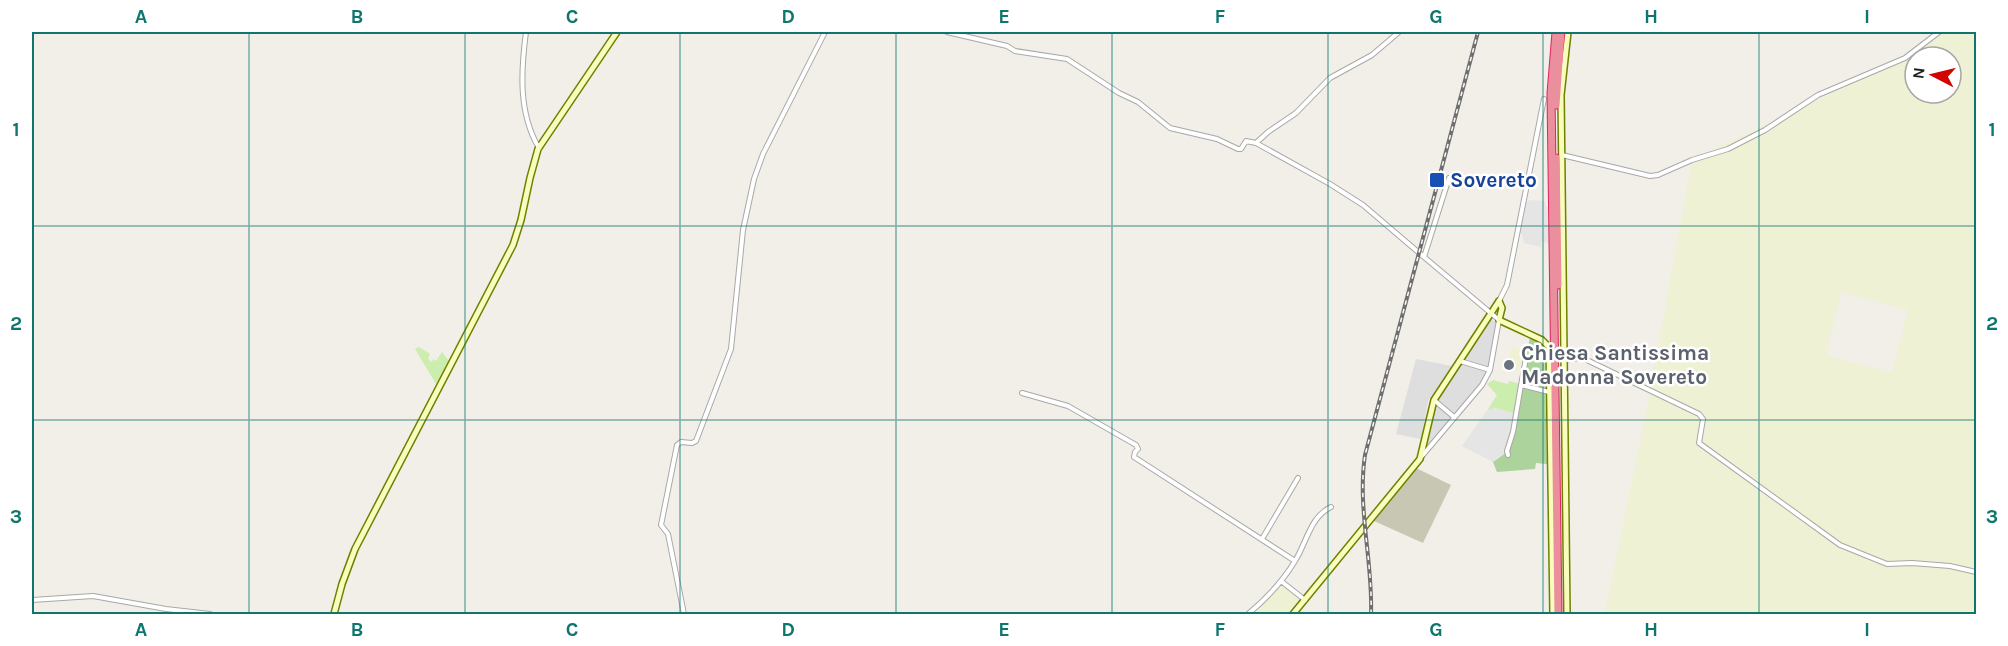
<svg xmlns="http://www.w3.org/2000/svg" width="2008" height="646" viewBox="0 0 2008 646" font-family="Karla,sans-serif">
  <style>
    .residential { fill: #dfdede }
    .construction { fill: #c7c7b3 }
    .farmland { fill: #eef1d3; fill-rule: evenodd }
    .grass { fill: #cbedad }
    .forest { fill: #abd39b }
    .parking { fill: #e5e5e5 }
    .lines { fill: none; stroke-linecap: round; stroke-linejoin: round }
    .street-casing { stroke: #a8a8a8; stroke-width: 6 }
    .secondary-casing { stroke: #708001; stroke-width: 8 }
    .highway-casing { stroke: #e22261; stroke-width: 9 }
    .street { stroke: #fff; stroke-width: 4 }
    .secondary { stroke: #f8fcbc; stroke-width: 5 }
    .highway { stroke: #eb8e9d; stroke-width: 7 }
    .rail-casing { stroke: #6f6f6f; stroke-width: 4 }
    .rail { stroke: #fff; stroke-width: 1.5; stroke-dasharray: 4.5; stroke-linecap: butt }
    .grid { fill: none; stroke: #0f766e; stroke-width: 1.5; stroke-opacity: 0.55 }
    .transit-dot { fill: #1a4fb4; stroke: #fff; stroke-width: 2 }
    .worship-dot { fill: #6b7280; stroke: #fff; stroke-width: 2 }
    .labels { text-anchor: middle; stroke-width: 5; stroke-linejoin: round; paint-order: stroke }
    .transit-label { font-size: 21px; font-weight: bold; fill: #164399; stroke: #fff; text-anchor: start }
    .worship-label { font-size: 21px; font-weight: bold; fill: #5b616d; stroke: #fff; text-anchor: start }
    .neatline { fill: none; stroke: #0f766e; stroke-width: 2 }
    .grid-label { font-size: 20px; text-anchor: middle; font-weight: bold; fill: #0f766e }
  </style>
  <rect width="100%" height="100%" fill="#f2efe8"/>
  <path class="residential" d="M 1490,318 L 1497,323 L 1488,369 L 1462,361 Z
    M 1416,359 L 1452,366 L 1428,401 L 1421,439 L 1396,434 Z
    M 1461,362 L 1487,371 L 1479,388 L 1427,446 L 1434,402 Z"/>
  <path class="construction" d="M 1416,468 L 1451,485 L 1423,543 L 1374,521 Z"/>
  <path class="farmland" d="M 1939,32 L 1976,32 L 1976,614 L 1605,614 L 1650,392 L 1692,160 L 1905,58 ZM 1915,57 L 1951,57 L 1951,93 L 1915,93 ZM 1841,292 L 1908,310 L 1892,373 L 1828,356 L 1829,350 L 1827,349 Z
    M 1511,347 L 1525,350 L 1522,365 L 1520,365 L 1519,370 L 1516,370 L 1516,367 L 1511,363 L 1512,360 L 1509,359 Z
    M 1281,584 L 1300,599 L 1288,614 L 1250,614 Z"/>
  <path class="grass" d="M 419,347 L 430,354 L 428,359 L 432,362 L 433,359 L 436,361 L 442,352 L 449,361 L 436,384 L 415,349 Z
    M 1493,380 L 1508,384 L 1509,381 L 1520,384 L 1516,414 L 1494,408 L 1492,410 L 1488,409 L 1497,395 L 1487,384 Z"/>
  <path class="forest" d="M 1530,337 L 1544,344 L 1547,464 L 1536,463 L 1535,469 L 1497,472 L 1493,462 L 1504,454 L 1508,446 Z"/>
  <path class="parking" d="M 1529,200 L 1545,201 L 1546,207 L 1550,207 L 1549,243 L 1541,242 L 1541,247 L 1524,243 L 1522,234 L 1520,234 L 1526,203 Z
    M 1493,407 L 1516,414 L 1508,446 L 1504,454 L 1493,462 L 1462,446 L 1488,409 L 1492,410 Z"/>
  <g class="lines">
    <defs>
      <path id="street" d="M 526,32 C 521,70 518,113 539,148
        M 947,32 L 1007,46 L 1015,51 L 1067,59 L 1119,93 L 1138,102 L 1170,128 L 1217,139 L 1238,149 L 1241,149 L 1246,141 L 1256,143 L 1330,184 L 1363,205 L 1424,257
        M 1256,143 L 1268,132 L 1296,113 L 1330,78 L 1372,55 L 1399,32
        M 1562,155 L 1650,176 L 1658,175 L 1692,160 L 1728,149 L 1765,130 L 1818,95 L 1905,58 L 1939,32
        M 1499,301 L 1507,285 L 1544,99
        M 1564,349 L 1699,414 L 1703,419 L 1699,443 L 1840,545 L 1887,564 L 1912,563 L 1950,566 L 1976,572
        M 1526,358 L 1521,385 L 1549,392
        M 1565,360 L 1579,358
        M 1460,361 L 1490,370
        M 1022,393 L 1068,406 L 1136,445 L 1138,449 L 1135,452 L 1134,457 L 1295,561
        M 1434,400 L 1454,417
        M 1508,455 L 1507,451 L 1513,432 L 1521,385
        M 1422,456 L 1482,385 L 1490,370 L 1499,320 L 1424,257 L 1449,178
        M 1262,539 L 1298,478
        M 1281,581 L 1305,600
        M 32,600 L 93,596 L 166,609 L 210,614
        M 684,614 L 668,534 L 661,525 L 677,445 L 681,442 L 692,443 L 696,441 L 731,349 L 743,230 L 754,179 L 763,154 L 825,32
        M 1248,614 C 1266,599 1283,581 1295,561 C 1307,542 1310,517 1331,507"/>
      <path id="secondary" d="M 1499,301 L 1502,308 L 1499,320 L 1542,340 L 1549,347 L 1553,614
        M 334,614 L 342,584 L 355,549 L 513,245 L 521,220 L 530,178 L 538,149 L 617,32
        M 1293,614 L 1420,459 L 1434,400 L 1499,301
        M 1567,614 L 1561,95 L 1568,32"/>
      <path id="highway" d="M 1556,32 L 1551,93 L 1558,614
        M 1556,105 L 1561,32
        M 1556,158 L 1558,285"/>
    </defs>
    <use href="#street" class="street-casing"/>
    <use href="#secondary" class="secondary-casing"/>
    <use href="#highway" class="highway-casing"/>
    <use href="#street" class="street"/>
    <use href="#secondary" class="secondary"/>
    <use href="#highway" class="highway"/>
    <defs>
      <path id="rail" d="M 1371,614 C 1373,561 1357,508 1365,455 L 1478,32"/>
    </defs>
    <use href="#rail" class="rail-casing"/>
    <use href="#rail" class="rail"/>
  </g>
  <path class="grid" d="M 249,32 L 249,614M 465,32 L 465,614M 680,32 L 680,614M 896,32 L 896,614M 1112,32 L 1112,614M 1328,32 L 1328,614M 1543,32 L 1543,614M 1759,32 L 1759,614M 32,226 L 1976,226M 32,420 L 1976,420"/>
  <rect class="transit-dot" x="1429" y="172" width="16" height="16" rx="3"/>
  <circle class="worship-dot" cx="1509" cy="365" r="6"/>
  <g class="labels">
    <g class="transit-label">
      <text x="1450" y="187">Sovereto</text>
    </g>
    <g class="worship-label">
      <text x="1521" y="360">Chiesa Santissima<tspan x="1521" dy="24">Madonna Sovereto</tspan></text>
    </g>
  </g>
  <rect width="2008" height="646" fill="none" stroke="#ffffff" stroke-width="66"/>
  <g transform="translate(1933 75) rotate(277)"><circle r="28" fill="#ffffff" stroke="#a6a6a6" stroke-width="1.5"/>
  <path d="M0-4.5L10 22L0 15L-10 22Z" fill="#d30400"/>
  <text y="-9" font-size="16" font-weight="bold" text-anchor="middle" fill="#212121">N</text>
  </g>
  <rect x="33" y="33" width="1942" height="580" class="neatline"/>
  <g class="grid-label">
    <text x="141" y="23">A</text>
    <text x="357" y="23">B</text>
    <text x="572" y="23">C</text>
    <text x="788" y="23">D</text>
    <text x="1004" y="23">E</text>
    <text x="1220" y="23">F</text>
    <text x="1436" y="23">G</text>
    <text x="1651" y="23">H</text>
    <text x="1867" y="23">I</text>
    <text x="16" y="136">1</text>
    <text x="1992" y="136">1</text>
    <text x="16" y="330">2</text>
    <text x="1992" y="330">2</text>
    <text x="16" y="523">3</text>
    <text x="1992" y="523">3</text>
    <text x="141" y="636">A</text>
    <text x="357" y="636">B</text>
    <text x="572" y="636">C</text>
    <text x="788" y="636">D</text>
    <text x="1004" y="636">E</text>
    <text x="1220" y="636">F</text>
    <text x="1436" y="636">G</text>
    <text x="1651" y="636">H</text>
    <text x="1867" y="636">I</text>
  </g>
</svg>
